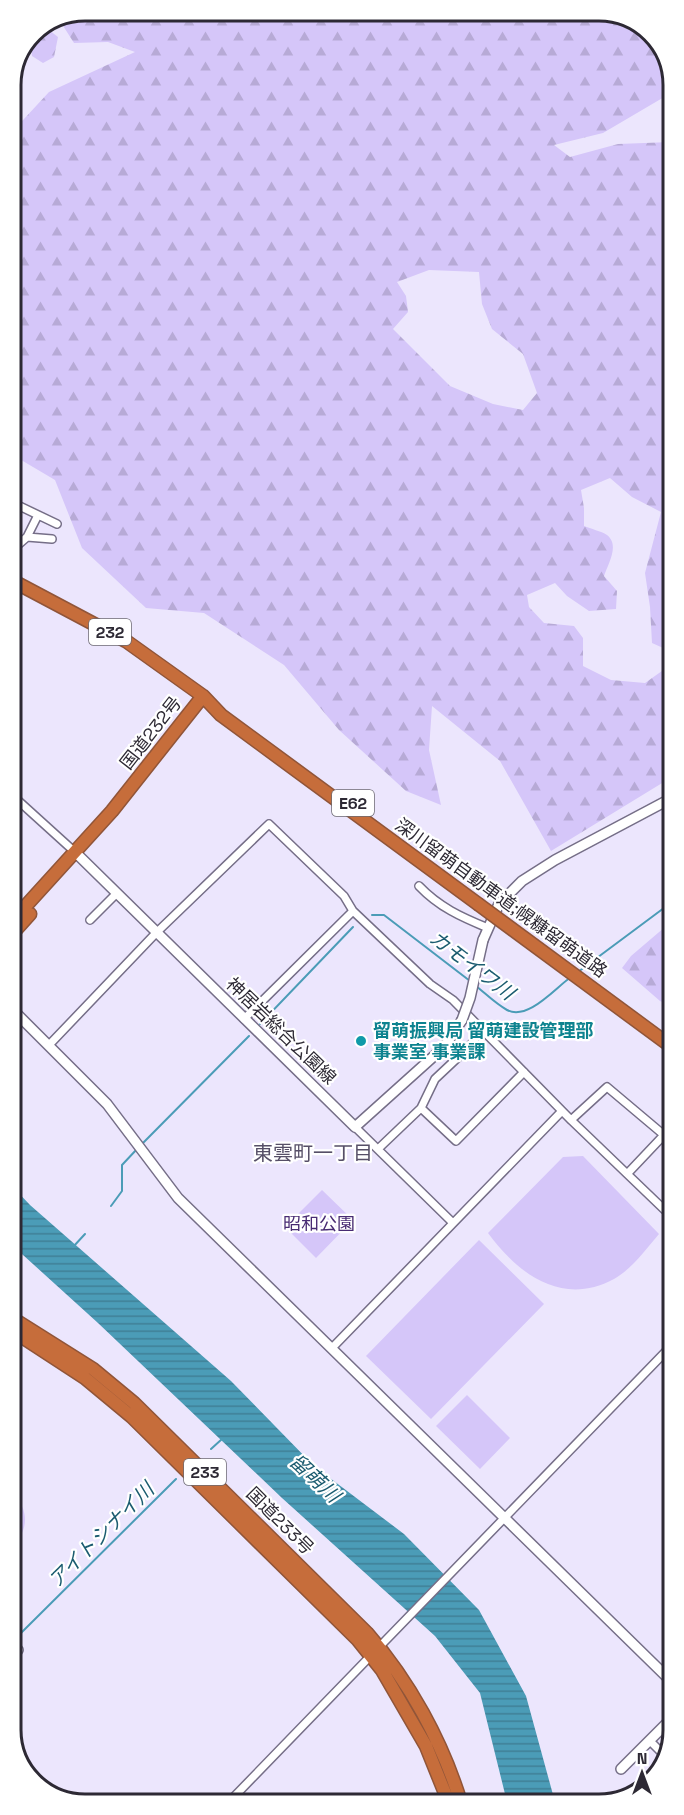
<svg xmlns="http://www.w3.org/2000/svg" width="684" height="1815" viewBox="0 0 684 1815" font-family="'Space Grotesk','Noto Sans JP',sans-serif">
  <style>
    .green { fill: #d5c6f9 }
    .forest { fill: url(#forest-firs); fill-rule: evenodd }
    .water { fill: url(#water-rules) }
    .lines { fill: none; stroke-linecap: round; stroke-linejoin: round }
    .stream { stroke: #4b9cb7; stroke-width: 2 }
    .street-casing { stroke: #756e87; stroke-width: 10 }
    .secondary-casing { stroke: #756e87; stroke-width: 12 }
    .highway-casing { stroke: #905539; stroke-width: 15 }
    .street { stroke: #fff; stroke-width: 7 }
    .secondary { stroke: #fff; stroke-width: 9 }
    .highway { stroke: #c66d3b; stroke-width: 12 }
    .secondary-bridge-casing { stroke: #756e87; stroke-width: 12; stroke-linecap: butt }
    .highway-bridge-casing { stroke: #905539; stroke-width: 15; stroke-linecap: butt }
    .secondary-bridge { stroke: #fff; stroke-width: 9 }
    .highway-bridge { stroke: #c66d3b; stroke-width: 12 }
    .culture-dot { fill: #0f9aa8; stroke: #fff; stroke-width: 2 }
    .labels { text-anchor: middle; stroke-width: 4.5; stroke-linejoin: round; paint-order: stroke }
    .shield { fill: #fff; stroke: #6c6971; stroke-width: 1.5 }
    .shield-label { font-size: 16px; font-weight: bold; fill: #2d2934 }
    .street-label { font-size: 18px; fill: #2d2934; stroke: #fff }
    .culture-label { font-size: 18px; font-weight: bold; fill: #0d838f; stroke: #fff; text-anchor: start }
    .park-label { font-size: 18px; fill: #482b73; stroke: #fff }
    .water-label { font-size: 20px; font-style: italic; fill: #1b5c70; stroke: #fff }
    .neighbourhood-label { font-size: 20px; fill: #564f67; stroke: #fff }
    .rim { fill: none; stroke: #2d2934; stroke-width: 3 }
  </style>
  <defs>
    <pattern id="forest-firs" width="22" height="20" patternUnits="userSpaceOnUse" patternTransform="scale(1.5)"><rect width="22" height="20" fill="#d5c6f9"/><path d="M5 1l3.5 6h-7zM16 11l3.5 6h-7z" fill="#b7aad6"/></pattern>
    <pattern id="water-rules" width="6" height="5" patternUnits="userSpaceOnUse" patternTransform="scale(1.5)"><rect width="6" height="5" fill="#4b9cb7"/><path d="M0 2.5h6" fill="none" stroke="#3f7f96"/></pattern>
  </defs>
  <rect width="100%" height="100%" fill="#ece6fd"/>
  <path class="green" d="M 583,1156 L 659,1234 C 646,1249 632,1269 614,1279 C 562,1307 518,1274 488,1233 L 563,1157 Z
    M 322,1190 L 353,1220 L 316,1258 L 285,1227 Z
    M 479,1240 L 544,1304 L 431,1419 L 366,1356 Z
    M 467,1395 L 510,1438 L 480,1469 L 436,1426 Z
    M 13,1493 C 29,1510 29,1530 13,1545 Z"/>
  <path class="forest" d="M 85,11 L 604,11 L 645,26 L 671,66 L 671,93 L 603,133 L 554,145 L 570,157 L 618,144 L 671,142 L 672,652 L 652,643 L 650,607 L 645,573 L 661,512 L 632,497 L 610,478 L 581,490 L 584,508 L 584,526 C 591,529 601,531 607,535 C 620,545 608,564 604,576 L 617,591 L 616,609 L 589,611 L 567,596 L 555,583 L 527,595 L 529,607 L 544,623 L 574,626 L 583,638 L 583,666 L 611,680 L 645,683 L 669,666 L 672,658 L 672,777 L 551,851 L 500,761 L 432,706 L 429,750 L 441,805 L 406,791 L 339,730 L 284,665 L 204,613 L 146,608 L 82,548 L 55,480 L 11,454 L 11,133 L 49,92 L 135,52 L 108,42 L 74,43 L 60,21 ZM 429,270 L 479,272 L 482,304 L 492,329 L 523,354 L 537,393 L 523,410 L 493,404 L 450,386 L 393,329 L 408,312 L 406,296 L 397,282 Z
    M 45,27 L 58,37 L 54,57 L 43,63 L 32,56 L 31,48 L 27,45 L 33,32 Z
    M 672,921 L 672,1006 L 660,1001 L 622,968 L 631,956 Z"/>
  <path class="water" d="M 12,1186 L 30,1205 L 231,1381 L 314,1466 L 404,1534 L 479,1610 L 526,1696 L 555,1802 L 507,1802 L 480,1693 L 435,1636 L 282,1498 L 98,1323 L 12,1245 Z"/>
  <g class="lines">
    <path class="stream" d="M 372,915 L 384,915 L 470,981
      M 578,972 L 672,902
      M 476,986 C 486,994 496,1004 507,1010 C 528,1021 555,988 571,977
      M 260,1024 L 353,927
      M 141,1145 L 249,1036
      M 111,1206 L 122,1191 L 122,1165 L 137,1149
      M 73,1247 L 85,1234
      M 211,1449 L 222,1439
      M 19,1635 L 176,1479"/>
    <defs>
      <path id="street" d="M 11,502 L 57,524
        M 27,537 L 52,539
        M 11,551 L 27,537 L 38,515
        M 12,795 L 76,853
        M 419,886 C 439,907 461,917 488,928
        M 90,920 L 116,894
        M 244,1019 L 353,911
        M 49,1045 L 156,933 L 269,824 L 344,896 L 353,911 L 430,984 L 453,1000 L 571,1120 L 673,1218
        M 421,1108 L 456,1141 L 524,1072
        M 571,1120 L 607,1087 L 664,1135 L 628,1173
        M 355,1127 L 453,1223
        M 378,1149 L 421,1108 L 435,1079 L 469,1047 L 482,1030
        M 332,1348 L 562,1111
        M 650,1741 L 665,1756
        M 227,1804 L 673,1344"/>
      <path id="secondary" d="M 76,853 L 355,1127 L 444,1047 L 462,1020
        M 483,940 L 499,904 L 522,881 L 555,860 L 672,798
        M 12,1009 L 107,1104 L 178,1198 L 673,1683
        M 13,1645 L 18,1650
        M 621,1769 L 673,1717"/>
      <path id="highway" d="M 11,580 L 126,641 L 203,696 L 221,715 L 478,904
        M 12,921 L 112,811 L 203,696
        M 12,934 L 30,914
        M 12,1318 L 93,1369 L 134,1403 L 367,1633 C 409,1681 442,1741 461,1803
        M 13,1331 L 85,1378 L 132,1417 L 358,1640 L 382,1670 L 426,1746 L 449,1803"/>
    </defs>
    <use href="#street" class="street-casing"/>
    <use href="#secondary" class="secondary-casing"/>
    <use href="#highway" class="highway-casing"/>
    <use href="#street" class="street"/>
    <use href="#secondary" class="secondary"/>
    <use href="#highway" class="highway"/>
    <defs>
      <path id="secondary-bridge" d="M 462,1020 L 470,998 L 483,940"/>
      <path id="highway-bridge" d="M 478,904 L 672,1047"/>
    </defs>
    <use href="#secondary-bridge" class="secondary-bridge-casing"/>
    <use href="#highway-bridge" class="highway-bridge-casing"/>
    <use href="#secondary-bridge" class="secondary-bridge"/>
    <use href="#highway-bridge" class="highway-bridge"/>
  </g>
  <circle class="culture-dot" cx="361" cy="1041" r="6"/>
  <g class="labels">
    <g class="shield">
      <rect x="89" y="619" width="42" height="26" rx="4.5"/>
      <rect x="332" y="790" width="42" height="26" rx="4.5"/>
      <rect x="184" y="1459" width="42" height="26" rx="4.5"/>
    </g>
    <g class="shield-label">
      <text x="110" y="638">232</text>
      <text x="353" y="809">E62</text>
      <text x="205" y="1478">233</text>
    </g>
    <g class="street-label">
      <text transform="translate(151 733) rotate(-52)" y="6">国道232号</text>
      <text transform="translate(501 898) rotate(36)" y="6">深川留萌自動車道;幌糠留萌道路</text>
      <text transform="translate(281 1031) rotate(44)" y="6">神居岩総合公園線</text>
      <text transform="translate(280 1521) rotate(45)" y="6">国道233号</text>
    </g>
    <g class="culture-label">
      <text x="373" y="1037">留萌振興局 留萌建設管理部<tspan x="373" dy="21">事業室 事業課</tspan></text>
    </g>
    <g class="park-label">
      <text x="319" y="1230">昭和公園</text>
    </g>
    <g class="water-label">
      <text transform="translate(472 965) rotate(37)" y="7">カモイワ川</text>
      <text transform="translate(315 1478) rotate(43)" y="7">留萌川</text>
      <text transform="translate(101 1535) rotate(-45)" y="7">アイトシナイ川</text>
    </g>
    <g class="neighbourhood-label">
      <text x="313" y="1160">東雲町一丁目</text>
    </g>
  </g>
  <path d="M0 0H684V1815H0ZM85 21H599A64 64 0 0 1 663 85V1730A64 64 0 0 1 599 1794H85A64 64 0 0 1 21 1730V85A64 64 0 0 1 85 21Z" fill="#fff" fill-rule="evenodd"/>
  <path class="rim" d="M85 21H599A64 64 0 0 1 663 85V1730A64 64 0 0 1 599 1794H85A64 64 0 0 1 21 1730V85A64 64 0 0 1 85 21Z"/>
  <g transform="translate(642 1773)" stroke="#ffffff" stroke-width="4.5" paint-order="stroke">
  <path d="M0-4.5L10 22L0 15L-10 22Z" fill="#2d2934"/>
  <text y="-9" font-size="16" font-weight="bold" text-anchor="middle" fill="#2d2934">N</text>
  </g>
</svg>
